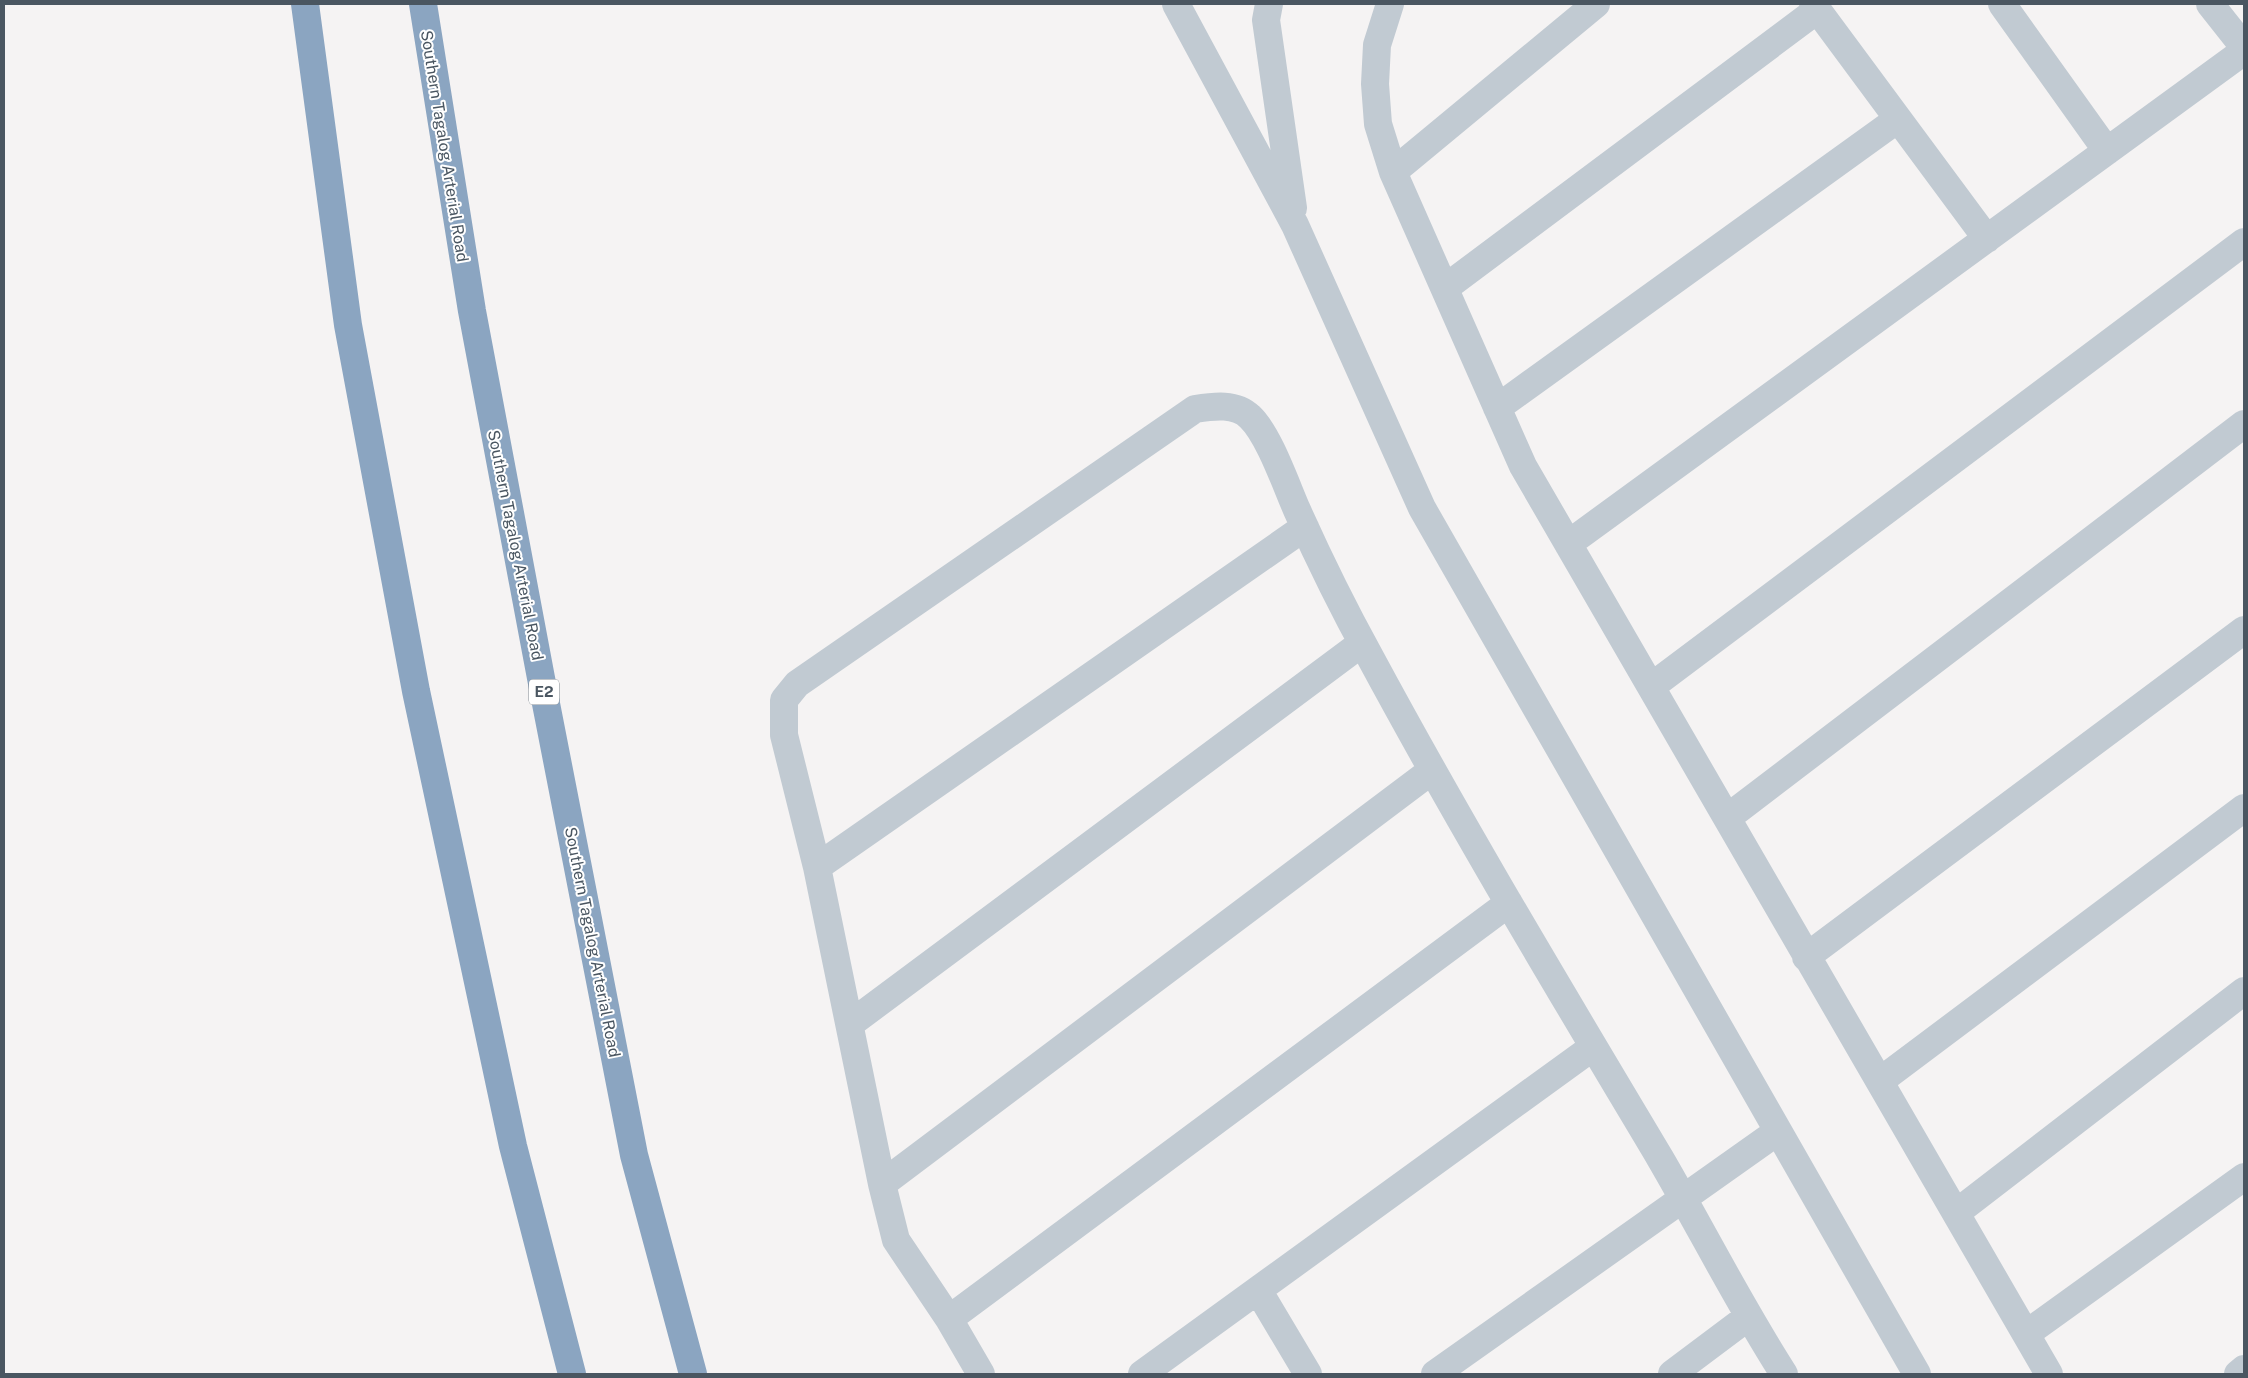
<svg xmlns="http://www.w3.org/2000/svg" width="2248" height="1378" viewBox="0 0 2248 1378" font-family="'Public Sans',sans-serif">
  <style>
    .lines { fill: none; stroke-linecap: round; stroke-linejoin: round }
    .minor { stroke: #c1cad2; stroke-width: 28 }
    .motorway { stroke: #8ba5c1; stroke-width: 28 }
    .labels { text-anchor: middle; stroke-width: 4; stroke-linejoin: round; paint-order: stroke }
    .shield { fill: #fff; stroke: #808990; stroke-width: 1 }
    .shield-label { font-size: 15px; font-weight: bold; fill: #4a5661 }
    .street-label { font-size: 16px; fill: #4a5661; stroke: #fff }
  </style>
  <rect width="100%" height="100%" fill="#f5f3f3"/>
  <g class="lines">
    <path class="minor" d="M 1176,4 L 1295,225 L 1422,508 L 1917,1374
      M 1269,4 L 1266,20 L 1293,208
      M 1390,4 L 1377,45 L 1375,84 L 1378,124 L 1393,172 L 1523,466 L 2049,1374
      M 1813,4 L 1987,239
      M 2002,4 L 2107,151
      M 2210,4 L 2244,47
      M 1393,172 L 1596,4
      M 1445,288 L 1817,10
      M 1497,408 L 1898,119
      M 1568,544 L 2244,51
      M 1652,686 L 2244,242
      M 1727,818 L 2244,424
      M 817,867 L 1305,527
      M 1806,957 L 2244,630
      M 850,1024 L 1362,643
      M 1880,1081 L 2244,808
      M 882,1184 L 1431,771
      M 1956,1213 L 2244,991
      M 1258,1290 L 1308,1374
      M 949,1319 L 1509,903
      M 2026,1334 L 2244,1177
      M 981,1374 L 949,1319 L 896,1240 L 882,1184 L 817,867 L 784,735 L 784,700 L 797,684 L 1195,409 C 1214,406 1236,403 1250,417 C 1269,435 1286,485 1297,510 C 1319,559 1343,608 1369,655 C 1461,826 1561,992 1660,1158 C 1702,1230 1739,1304 1784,1374
      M 1142,1374 L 1593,1047
      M 1435,1374 L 1777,1132
      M 1672,1374 L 1748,1317
      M 2238,1374 L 2244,1369"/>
    <path class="motorway" d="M 305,4 L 348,325 L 416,691 L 513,1146 L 572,1374
      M 423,4 L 472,311 L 541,678 L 634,1155 L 693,1374"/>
  </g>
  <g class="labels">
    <rect class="shield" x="529" y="679.5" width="30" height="25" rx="4"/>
    <g class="shield-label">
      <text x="544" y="697">E2</text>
    </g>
    <g class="street-label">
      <text transform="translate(445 146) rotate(81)" y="6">Southern Tagalog Arterial Road</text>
      <text transform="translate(516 545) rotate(79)" y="6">Southern Tagalog Arterial Road</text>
      <text transform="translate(593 942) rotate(79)" y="6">Southern Tagalog Arterial Road</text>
    </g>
  </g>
  <rect width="2248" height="1378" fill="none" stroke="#4a5661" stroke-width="10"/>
</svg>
